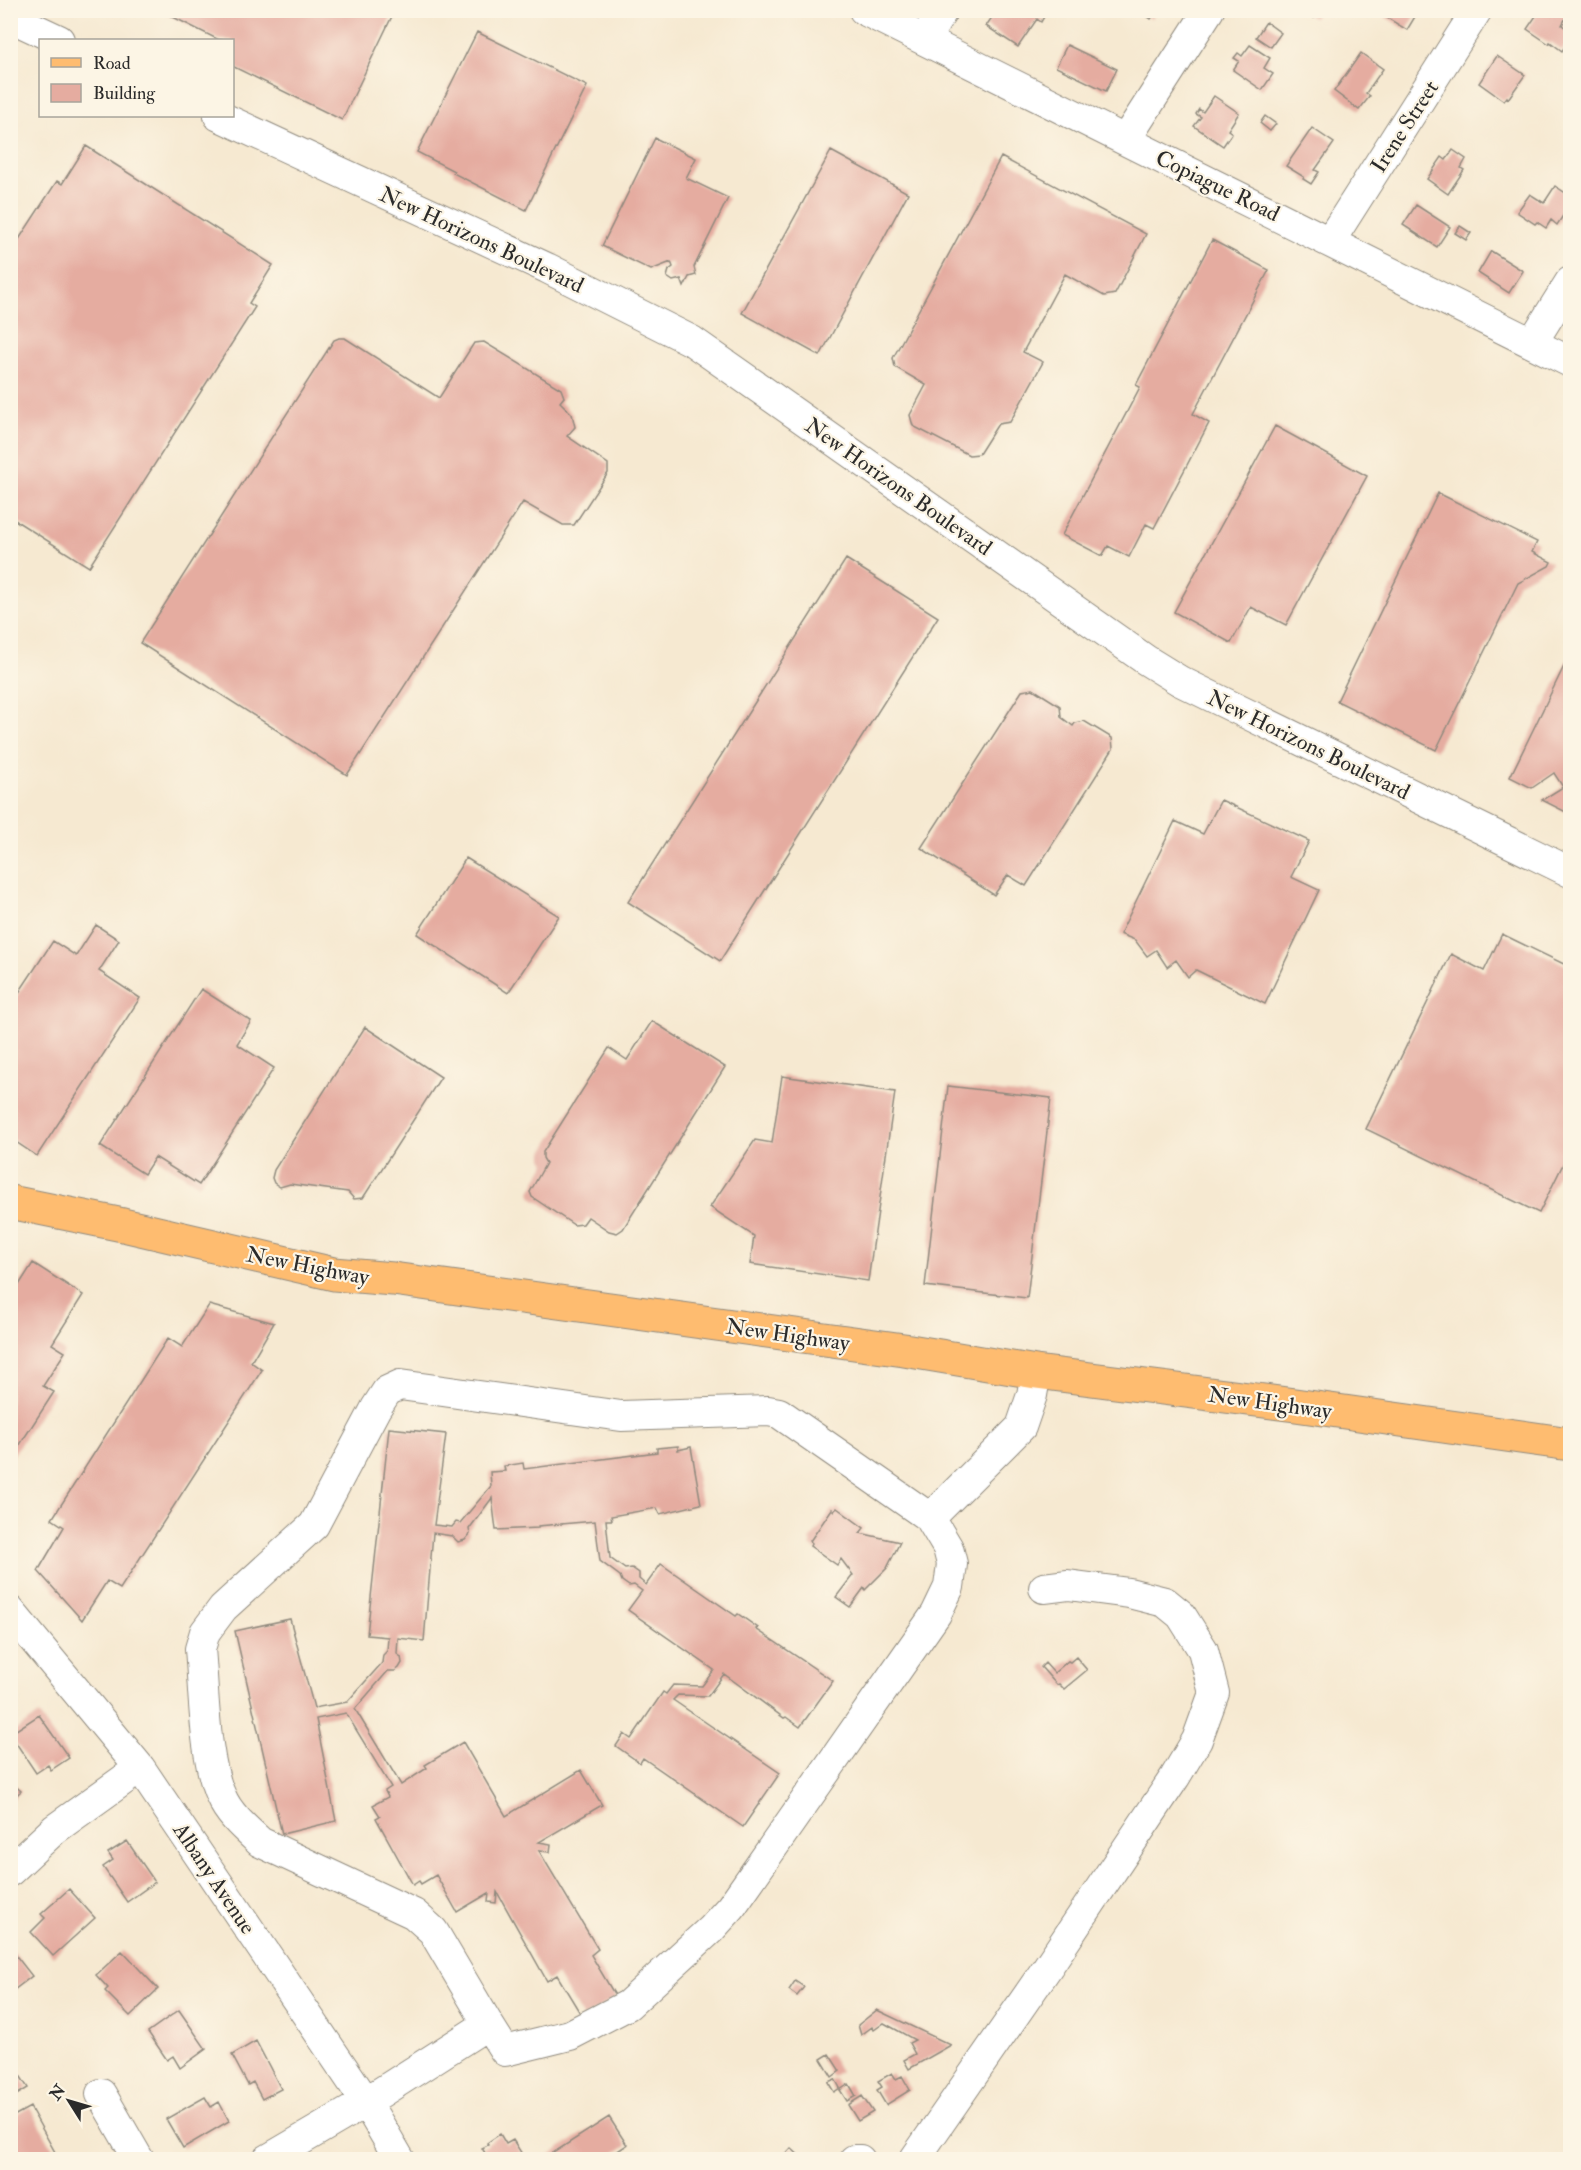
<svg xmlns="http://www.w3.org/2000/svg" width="1581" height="2170" viewBox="0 0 1581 2170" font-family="'IM FELL Double Pica',serif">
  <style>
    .building { fill: #e5aca0 }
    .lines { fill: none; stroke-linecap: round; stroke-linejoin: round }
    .minor-casing { stroke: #908a7e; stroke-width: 32 }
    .major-casing { stroke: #908a7e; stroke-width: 35 }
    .minor { stroke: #fff; stroke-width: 30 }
    .major { stroke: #febc70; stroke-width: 33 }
    .labels { text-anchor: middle; stroke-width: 4.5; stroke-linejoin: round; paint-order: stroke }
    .street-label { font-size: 22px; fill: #2b2b2b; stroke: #fcf5e5 }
  </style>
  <rect width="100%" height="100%" fill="#fcf5e5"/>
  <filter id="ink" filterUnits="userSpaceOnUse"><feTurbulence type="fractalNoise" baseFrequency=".0167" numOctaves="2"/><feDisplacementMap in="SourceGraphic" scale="12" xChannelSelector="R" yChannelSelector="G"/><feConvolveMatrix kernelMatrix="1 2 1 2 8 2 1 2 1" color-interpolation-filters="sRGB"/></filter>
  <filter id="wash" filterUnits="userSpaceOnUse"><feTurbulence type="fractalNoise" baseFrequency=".008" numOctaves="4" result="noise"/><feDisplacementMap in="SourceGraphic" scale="24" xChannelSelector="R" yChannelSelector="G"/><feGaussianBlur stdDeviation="1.35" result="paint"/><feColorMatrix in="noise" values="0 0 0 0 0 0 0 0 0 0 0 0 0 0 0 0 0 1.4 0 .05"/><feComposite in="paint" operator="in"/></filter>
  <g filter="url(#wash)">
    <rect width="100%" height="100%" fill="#f6e9d1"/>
    <g id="blocks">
      <path class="building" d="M 159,10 L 395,10 L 342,120 L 232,66 L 232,40 L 219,40 Z
        M 997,10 L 1048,10 L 1041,22 L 1037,19 L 1018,47 L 986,26 Z
        M 1138,10 L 1157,10 L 1151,19 Z
        M 1302,10 L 1318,10 L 1314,18 Z
        M 1387,10 L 1419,10 L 1407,30 L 1384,16 Z
        M 1540,10 L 1570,10 L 1562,25 L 1570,31 L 1570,39 L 1562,51 L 1550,42 L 1549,44 L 1527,29 Z
        M 1266,22 L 1281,33 L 1271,47 L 1256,37 Z
        M 477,32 L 587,86 L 526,210 L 453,173 L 454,171 L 417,152 Z
        M 1067,45 L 1117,69 L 1106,91 L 1056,67 Z
        M 1250,45 L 1270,58 L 1264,68 L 1273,74 L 1262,90 L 1233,70 L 1239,61 L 1234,58 L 1238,53 L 1242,56 Z
        M 1361,53 L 1383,69 L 1366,93 L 1370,96 L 1359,110 L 1334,91 Z
        M 1497,56 L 1525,75 L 1508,99 L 1507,97 L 1504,101 L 1479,83 Z
        M 1214,96 L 1239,113 L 1228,130 L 1232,133 L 1223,146 L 1194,126 L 1201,117 L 1196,114 L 1199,109 L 1203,112 Z
        M 1265,116 L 1276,124 L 1270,131 L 1260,123 Z
        M 1312,128 L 1334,143 L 1315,170 L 1319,172 L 1311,184 L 1303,179 L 1304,177 L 1286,166 Z
        M 655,138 L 696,158 L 686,178 L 728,198 L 694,267 L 696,275 L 689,277 L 684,287 L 681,279 L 673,281 L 667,277 L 669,270 L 673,267 L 671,262 L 651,270 L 602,246 Z
        M 86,146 L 273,265 L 249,303 L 255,307 L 89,567 L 10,517 L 10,253 L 57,181 L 62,184 Z
        M 1453,150 L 1466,159 L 1461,168 L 1464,170 L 1448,194 L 1427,179 L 1442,157 L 1446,160 Z
        M 831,151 L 908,193 L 820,356 L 742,313 Z
        M 1001,157 L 1146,234 L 1115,294 L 1104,296 L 1065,274 L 1023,352 L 1043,362 L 1010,422 L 998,424 L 979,454 L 969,455 L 913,426 L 910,415 L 926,385 L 895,367 L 893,358 Z
        M 1555,186 L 1570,196 L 1570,205 L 1557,225 L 1551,220 L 1546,228 L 1537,222 L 1535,224 L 1517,212 L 1530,194 L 1544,203 Z
        M 1416,205 L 1450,227 L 1437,247 L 1403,225 Z
        M 1460,226 L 1471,233 L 1466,240 L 1455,233 Z
        M 1212,240 L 1269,270 L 1193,414 L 1209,423 L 1154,528 L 1146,524 L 1129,557 L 1108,546 L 1102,556 L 1062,535 L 1140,387 L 1136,385 Z
        M 1491,251 L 1523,271 L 1509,293 L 1478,273 Z
        M 339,338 L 345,338 L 439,398 L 474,343 L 484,342 L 561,389 L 564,397 L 560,402 L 572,414 L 575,427 L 567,436 L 608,464 L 608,473 L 574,525 L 563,525 L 523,502 L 347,775 L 140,643 L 334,340 Z
        M 1275,426 L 1367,476 L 1286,625 L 1251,607 L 1231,643 L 1174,612 Z
        M 1438,493 L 1537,542 L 1532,552 L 1551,562 L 1549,566 L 1518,583 L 1436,750 L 1337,701 Z
        M 846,559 L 938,617 L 720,961 L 628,902 Z
        M 1570,654 L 1570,814 L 1542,800 L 1563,787 L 1554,773 L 1532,788 L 1510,777 Z
        M 1033,689 L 1060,706 L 1061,717 L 1073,726 L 1075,723 L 1084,721 L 1112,738 L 1113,749 L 1026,886 L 1008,875 L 994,895 L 921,848 L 1022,691 Z
        M 1221,800 L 1309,841 L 1291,877 L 1319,890 L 1265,1004 L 1196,970 L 1188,977 L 1176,960 L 1167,967 L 1156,950 L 1147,956 L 1135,940 L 1120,934 L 1175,821 L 1203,834 Z
        M 466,858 L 559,916 L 508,993 L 417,934 Z
        M 96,925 L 119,940 L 99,971 L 140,998 L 37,1156 L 10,1138 L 10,1006 L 53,941 L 76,956 Z
        M 1502,934 L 1570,967 L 1570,1150 L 1539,1213 L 1366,1129 L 1451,954 L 1484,971 Z
        M 201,989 L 251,1021 L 237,1044 L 274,1068 L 199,1185 L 155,1157 L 144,1174 L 100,1146 Z
        M 652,1021 L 725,1067 L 623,1229 L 617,1233 L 609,1231 L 588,1217 L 583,1224 L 574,1225 L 532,1197 L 530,1192 L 546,1163 L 543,1158 L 543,1152 L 609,1048 L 627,1060 Z
        M 365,1027 L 441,1077 L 363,1198 L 354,1199 L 348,1192 L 290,1184 L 280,1187 L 274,1183 L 272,1178 L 274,1170 Z
        M 782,1076 L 895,1092 L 868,1281 L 750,1264 L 754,1236 L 710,1207 L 755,1140 L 772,1143 Z
        M 948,1086 L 1051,1098 L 1027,1298 L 925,1286 Z
        M 33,1263 L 83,1295 L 52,1344 L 65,1352 L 43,1386 L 54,1392 L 10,1460 L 10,1299 Z
        M 209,1305 L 274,1323 L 251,1362 L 262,1370 L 120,1589 L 107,1581 L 82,1620 L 38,1571 L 64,1527 L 52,1519 L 168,1338 L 182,1347 Z
        M 389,1428 L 446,1434 L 434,1525 L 452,1527 L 456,1522 L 460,1523 L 491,1486 L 490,1472 L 505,1471 L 504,1466 L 523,1463 L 524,1469 L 657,1452 L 657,1448 L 678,1446 L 678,1450 L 691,1447 L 701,1504 L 660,1514 L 657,1508 L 611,1516 L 612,1520 L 606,1520 L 610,1558 L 625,1569 L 632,1568 L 639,1573 L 639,1579 L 646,1585 L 661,1564 L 736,1616 L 738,1614 L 758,1628 L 756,1629 L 833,1681 L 800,1727 L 786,1717 L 784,1718 L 724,1674 L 708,1696 L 678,1695 L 673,1700 L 780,1773 L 743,1827 L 643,1758 L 640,1763 L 616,1746 L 624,1734 L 631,1739 L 663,1692 L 666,1694 L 673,1685 L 702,1686 L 714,1670 L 628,1610 L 642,1591 L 634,1585 L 629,1586 L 622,1581 L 620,1576 L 600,1561 L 595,1521 L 538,1526 L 538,1528 L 496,1530 L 492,1498 L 469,1529 L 470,1534 L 465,1540 L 458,1542 L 452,1536 L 433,1533 L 424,1641 L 398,1638 L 397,1654 L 401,1657 L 402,1663 L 399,1668 L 395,1671 L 388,1671 L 355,1709 L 401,1785 L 427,1768 L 425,1765 L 463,1742 L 506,1816 L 581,1770 L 602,1805 L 539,1842 L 551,1844 L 550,1852 L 539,1851 L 598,1949 L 591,1955 L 616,1997 L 583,2018 L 557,1975 L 547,1981 L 497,1892 L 496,1903 L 488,1902 L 489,1893 L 457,1912 L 436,1875 L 421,1884 L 419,1881 L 413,1885 L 376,1818 L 380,1816 L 373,1805 L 388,1797 L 385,1791 L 391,1787 L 346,1713 L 316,1719 L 336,1821 L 282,1834 L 235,1631 L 290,1619 L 314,1708 L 347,1702 L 382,1663 L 383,1655 L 387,1651 L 388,1637 L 367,1635 Z
        M 837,1508 L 864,1528 L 860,1533 L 900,1542 L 887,1568 L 865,1590 L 864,1588 L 850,1607 L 836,1597 L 853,1575 L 841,1559 L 837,1565 L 810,1546 L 812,1543 L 810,1541 L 832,1509 L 834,1511 Z
        M 1076,1657 L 1087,1670 L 1064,1689 L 1059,1684 L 1057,1685 L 1041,1667 L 1045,1663 L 1054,1673 L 1068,1661 L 1070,1662 Z
        M 39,1715 L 69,1758 L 51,1770 L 48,1765 L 36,1773 L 10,1734 Z
        M 10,1781 L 21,1791 L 10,1801 Z
        M 127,1841 L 155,1882 L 127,1902 L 103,1867 L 113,1860 L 108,1853 Z
        M 69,1889 L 95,1918 L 53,1956 L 31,1932 L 45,1918 L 41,1914 Z
        M 10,1948 L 32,1976 L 10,1993 Z
        M 122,1951 L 158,1989 L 130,2016 L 105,1991 L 108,1988 L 96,1975 Z
        M 795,1981 L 804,1987 L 797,1996 L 789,1990 Z
        M 179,2010 L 206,2049 L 180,2068 L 173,2056 L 167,2060 L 148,2032 Z
        M 877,2010 L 951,2045 L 909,2069 L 904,2060 L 915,2054 L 909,2043 L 915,2040 L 884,2023 L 874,2030 L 872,2027 L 861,2035 L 858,2025 Z
        M 256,2041 L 281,2089 L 262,2099 L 253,2082 L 248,2085 L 232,2055 Z
        M 829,2054 L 840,2071 L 832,2077 L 821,2059 Z
        M 10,2060 L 28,2088 L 10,2099 Z
        M 892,2073 L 896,2079 L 902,2076 L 910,2090 L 886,2105 L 877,2090 L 882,2087 L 878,2081 Z
        M 835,2079 L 840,2088 L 834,2092 L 828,2082 Z
        M 849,2084 L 856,2096 L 847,2101 L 840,2090 Z
        M 862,2096 L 873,2112 L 858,2121 L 848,2105 Z
        M 205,2097 L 211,2107 L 219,2102 L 229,2121 L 183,2148 L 166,2119 Z
        M 30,2107 L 56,2154 L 46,2160 L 34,2158 L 17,2160 L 10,2147 L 10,2118 Z
        M 609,2117 L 627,2145 L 604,2160 L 542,2160 Z
        M 500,2134 L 506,2144 L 513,2140 L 522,2154 L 513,2160 L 489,2160 L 482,2148 L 488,2145 L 487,2143 Z
        M 791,2148 L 804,2160 L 780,2160 Z"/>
    </g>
  </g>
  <g filter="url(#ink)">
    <use href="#blocks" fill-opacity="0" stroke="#908a7e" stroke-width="1.5"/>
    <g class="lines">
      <defs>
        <path id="minor" d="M 864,10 L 1570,362
          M 10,17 L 59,40
          M 924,40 L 943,10
          M 219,116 L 547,268 L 692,341 L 1146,660 L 1180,681 L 1570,872
          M 1126,139 L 1209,10
          M 1330,241 L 1477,10
          M 1532,343 L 1570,282
          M 930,1518 L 1021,1427 L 1032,1395 L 1036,1372
          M 10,1611 L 140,1768 L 366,2102 L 400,2160
          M 10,1871 L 55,1829 L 140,1768
          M 101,2094 L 139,2160
          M 267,2160 L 366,2102 L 488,2024 L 433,1931 L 414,1914 L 260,1842 C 246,1829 229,1815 221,1796 C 204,1760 204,1690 200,1649 L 205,1632 L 223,1608 L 314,1525 L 376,1408 L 387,1391 L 400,1385 L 621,1416 L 768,1411 L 779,1413 L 930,1518 L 948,1548 L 952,1564 L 949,1587 L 936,1614 L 731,1907 L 711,1929 L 628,2005 L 570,2035 L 505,2051 L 488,2024
          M 854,2160 L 860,2160
          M 914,2160 L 1047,1968 L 1175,1777 L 1197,1740 L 1214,1693 L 1203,1650 L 1181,1615 L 1165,1602 L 1129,1593 L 1068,1585 L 1044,1588"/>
        <path id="major" d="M 10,1202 L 123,1225 L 334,1274 L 393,1279 L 904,1350 L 1036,1372 L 1295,1405 L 1570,1444"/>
      </defs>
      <use href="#minor" class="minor-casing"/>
      <use href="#major" class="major-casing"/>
      <use href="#minor" class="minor"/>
      <use href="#major" class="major"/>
    </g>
  </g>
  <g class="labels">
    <g class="street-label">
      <text transform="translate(1404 126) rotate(-57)" y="8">Irene Street</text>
      <text transform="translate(1218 185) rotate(26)" y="8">Copiague Road</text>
      <text transform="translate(482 239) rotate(25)" y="8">New Horizons Boulevard</text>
      <text transform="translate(899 486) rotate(35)" y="8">New Horizons Boulevard</text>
      <text transform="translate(1309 744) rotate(26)" y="8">New Horizons Boulevard</text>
      <text transform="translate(308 1265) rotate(11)" y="8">New Highway</text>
      <text transform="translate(788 1334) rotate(8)" y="8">New Highway</text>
      <text transform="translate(1270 1402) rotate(8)" y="8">New Highway</text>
      <text transform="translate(215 1878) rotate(56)" y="8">Albany Avenue</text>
    </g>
  </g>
  <rect width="1581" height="2170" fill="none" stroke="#fcf5e5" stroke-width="36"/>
  <rect x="39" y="39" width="195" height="78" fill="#fcf5e5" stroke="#a8a49b" stroke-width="1.5"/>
  <rect x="51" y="58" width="30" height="9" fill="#febc70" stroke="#a8a49b" stroke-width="1.5"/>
  <text x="93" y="69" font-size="18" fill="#2b2b2b">Road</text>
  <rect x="51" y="84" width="30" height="18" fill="#e5aca0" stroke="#a8a49b" stroke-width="1.5"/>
  <text x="93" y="99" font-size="18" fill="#2b2b2b">Building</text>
  <g transform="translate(69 2101) rotate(307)" stroke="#fcf5e5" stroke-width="4.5" paint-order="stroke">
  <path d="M0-4.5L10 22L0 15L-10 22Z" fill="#2b2b2b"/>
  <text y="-9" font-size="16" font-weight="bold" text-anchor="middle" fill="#2b2b2b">N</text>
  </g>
</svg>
